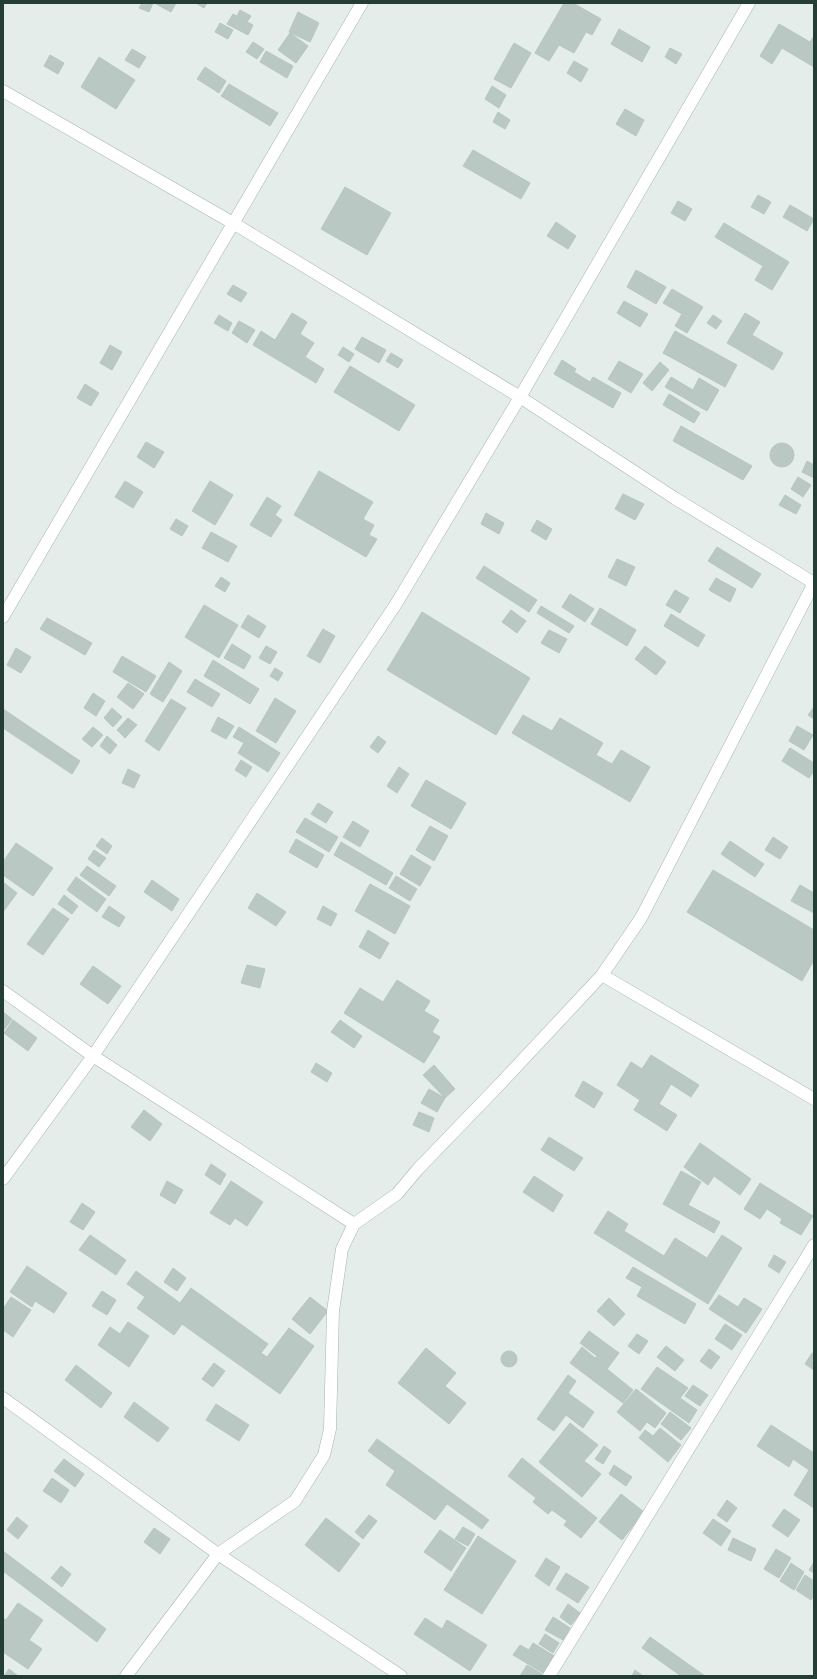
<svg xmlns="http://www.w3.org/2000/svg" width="817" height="1679" viewBox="0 0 817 1679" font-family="'Alegreya Sans',sans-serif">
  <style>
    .building { fill: #b9c8c2; stroke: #b7c6bf }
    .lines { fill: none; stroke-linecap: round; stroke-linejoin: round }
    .minor-casing { stroke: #a7b5b0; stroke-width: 13 }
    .minor { stroke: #fff; stroke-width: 12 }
  </style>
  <rect width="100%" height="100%" fill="#e4ede9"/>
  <path class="building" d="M 142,3 L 153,3 L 149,12 L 139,8 Z
    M 157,3 L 176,3 L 171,12 L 156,4 Z
    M 196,3 L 207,3 L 204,8 Z
    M 564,3 L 573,3 L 601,19 L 592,35 L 586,32 L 574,53 L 559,45 L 549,61 L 535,53 Z
    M 240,10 L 251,16 L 247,22 L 253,25 L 248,35 L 227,24 L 233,14 L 237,16 Z
    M 298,12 L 319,23 L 310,42 L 289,32 Z
    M 220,23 L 233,30 L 228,39 L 215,32 Z
    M 779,24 L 810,42 L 814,36 L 814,67 L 782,48 L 772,64 L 760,56 Z
    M 619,29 L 650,47 L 642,62 L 611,44 Z
    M 290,33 L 308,46 L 296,63 L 278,50 Z
    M 253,42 L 264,49 L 257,59 L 246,52 Z
    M 514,43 L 531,53 L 511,88 L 494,79 Z
    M 670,48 L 682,54 L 676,64 L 665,57 Z
    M 132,49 L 146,57 L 139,68 L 125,60 Z
    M 266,51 L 293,66 L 287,78 L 260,62 Z
    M 50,55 L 64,63 L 58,74 L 44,66 Z
    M 99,57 L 135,80 L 116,109 L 81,87 Z
    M 574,61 L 588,69 L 581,82 L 567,73 Z
    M 205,67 L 226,81 L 219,93 L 197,79 Z
    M 229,84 L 278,113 L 270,126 L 221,96 Z
    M 492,86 L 506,95 L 499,108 L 485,99 Z
    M 625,109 L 644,120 L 636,136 L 616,124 Z
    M 498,112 L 510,120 L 505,129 L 493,122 Z
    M 473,150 L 530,183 L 521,199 L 463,166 Z
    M 345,187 L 391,213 L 367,255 L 321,229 Z
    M 758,195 L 771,202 L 764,214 L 751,207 Z
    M 678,201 L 692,209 L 685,221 L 671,213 Z
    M 790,205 L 814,219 L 807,231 L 783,217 Z
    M 556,222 L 576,236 L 568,249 L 547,236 Z
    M 724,223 L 789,262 L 772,290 L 755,280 L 763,266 L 715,237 Z
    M 636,270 L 666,287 L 656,304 L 627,287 Z
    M 233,285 L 247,293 L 241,302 L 227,294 Z
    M 672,289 L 703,307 L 687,333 L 675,326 L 682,314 L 663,303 Z
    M 624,301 L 648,314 L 640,327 L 617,313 Z
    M 292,313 L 307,322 L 300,334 L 314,343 L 305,357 L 324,369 L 316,383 L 253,345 L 261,331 L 275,340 Z
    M 745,313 L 760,322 L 752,335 L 783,353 L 773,370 L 727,343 Z
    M 219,315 L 232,323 L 228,331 L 214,323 Z
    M 713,315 L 722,321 L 716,329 L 707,323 Z
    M 239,321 L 255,330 L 247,343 L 232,333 Z
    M 675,331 L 737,365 L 725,387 L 663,353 Z
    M 362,337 L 386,350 L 379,363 L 355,349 Z
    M 110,345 L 122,352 L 112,370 L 100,363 Z
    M 343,347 L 354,354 L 349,362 L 338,355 Z
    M 391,353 L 403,360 L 398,368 L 386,361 Z
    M 562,360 L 576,369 L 574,372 L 590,382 L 593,377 L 621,393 L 613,408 L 554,374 Z
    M 619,361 L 643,374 L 631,393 L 608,379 Z
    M 660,362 L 669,370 L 652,391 L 643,383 Z
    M 350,366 L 415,405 L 399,431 L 334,392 Z
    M 671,377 L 693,390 L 699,378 L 719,390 L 707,411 L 665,387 Z
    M 85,384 L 99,393 L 91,406 L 77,398 Z
    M 669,394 L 700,413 L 694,423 L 663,405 Z
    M 681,426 L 752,466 L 743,480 L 673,441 Z
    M 146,442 L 164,452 L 154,468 L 137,457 Z
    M770 455a12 12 0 1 1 24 0a12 12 0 1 1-24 0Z
    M 807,461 L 814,465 L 814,478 L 802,472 Z
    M 319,471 L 373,502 L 363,519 L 374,525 L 369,535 L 377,539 L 366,557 L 294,515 Z
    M 798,477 L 811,485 L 803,497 L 791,489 Z
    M 125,481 L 143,492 L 133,508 L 115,497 Z
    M 210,481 L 233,495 L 215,525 L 192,511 Z
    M 623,494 L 644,504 L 635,520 L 615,509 Z
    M 785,495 L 801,505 L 796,514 L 779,505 Z
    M 267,497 L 281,506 L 275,515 L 282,520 L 271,537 L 250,525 Z
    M 486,513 L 504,523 L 499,534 L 481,524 Z
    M 176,519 L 188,526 L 182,536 L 170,529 Z
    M 537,520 L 552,529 L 546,540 L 531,531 Z
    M 211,532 L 237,546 L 228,562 L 202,548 Z
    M 717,547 L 761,574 L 752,588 L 708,561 Z
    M 617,559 L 635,567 L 626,586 L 608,577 Z
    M 484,566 L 537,600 L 529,612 L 476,578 Z
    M 221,577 L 230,583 L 225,592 L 215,586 Z
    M 716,578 L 736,589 L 730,602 L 709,590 Z
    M 675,590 L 689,598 L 680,613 L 666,605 Z
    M 570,594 L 594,609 L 585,622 L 562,607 Z
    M 204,605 L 238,625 L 219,658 L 185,637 Z
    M 541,606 L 574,626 L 569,633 L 537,613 Z
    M 600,608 L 636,630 L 627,646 L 591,624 Z
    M 511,610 L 526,621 L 517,633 L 502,622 Z
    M 422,612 L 530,678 L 496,735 L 387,670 Z
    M 671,614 L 705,635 L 698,647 L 664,626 Z
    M 248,615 L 266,626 L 259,638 L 241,627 Z
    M 47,618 L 92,643 L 85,655 L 40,629 Z
    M 323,629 L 335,636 L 320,663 L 307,656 Z
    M 549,630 L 567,639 L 559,653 L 541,643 Z
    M 232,644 L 251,656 L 244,669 L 224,658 Z
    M 266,646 L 277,652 L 270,664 L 259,658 Z
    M 645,646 L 666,662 L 656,675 L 635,659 Z
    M 16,648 L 31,657 L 21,673 L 7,665 Z
    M 122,656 L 156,676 L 146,692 L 113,672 Z
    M 213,660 L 259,689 L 250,704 L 204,676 Z
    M 169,662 L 182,671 L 163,702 L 150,694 Z
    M 275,668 L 283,673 L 278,681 L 270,676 Z
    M 195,679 L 220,694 L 212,707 L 187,692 Z
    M 128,683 L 144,694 L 133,709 L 117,697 Z
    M 93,693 L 105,701 L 96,716 L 84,708 Z
    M 275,698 L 296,711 L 276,743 L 256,731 Z
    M 171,699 L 186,708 L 159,751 L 145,741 Z
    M 814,707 L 814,719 L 808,715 Z
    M 112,708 L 122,717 L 113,727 L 104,718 Z
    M 3,709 L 80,761 L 72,774 L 3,728 Z
    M 523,715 L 552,731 L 560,718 L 603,743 L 596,755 L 612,764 L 621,750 L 650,767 L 630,802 L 512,733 Z
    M 218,717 L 234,726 L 226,739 L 211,731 Z
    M 128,718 L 137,725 L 125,738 L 117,730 Z
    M 797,726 L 813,735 L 804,750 L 789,741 Z
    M 93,727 L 103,735 L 92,747 L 82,739 Z
    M 239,727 L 280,753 L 268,772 L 238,753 L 244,743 L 233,737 Z
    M 107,736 L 117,745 L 110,754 L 100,746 Z
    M 378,736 L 386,742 L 378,753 L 370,747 Z
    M 790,748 L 814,763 L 814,771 L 809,778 L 782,761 Z
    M 241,760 L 252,767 L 246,777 L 235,770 Z
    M 399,767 L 409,774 L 397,793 L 387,786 Z
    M 128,769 L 140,775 L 134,788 L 122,783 Z
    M 426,780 L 466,803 L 451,829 L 411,806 Z
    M 318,803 L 333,812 L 326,823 L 311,814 Z
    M 305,818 L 338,837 L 329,852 L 296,832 Z
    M 353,821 L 369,831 L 360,847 L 343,837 Z
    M 430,826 L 448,836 L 434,861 L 416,850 Z
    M 773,837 L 788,847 L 780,859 L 765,850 Z
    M 102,838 L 112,846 L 107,854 L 96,846 Z
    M 296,839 L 324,855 L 317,868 L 289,852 Z
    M 730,841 L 764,864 L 755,877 L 721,854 Z
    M 341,842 L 393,873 L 386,885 L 334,855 Z
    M 16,843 L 53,868 L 33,896 L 3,875 L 3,862 Z
    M 94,850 L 106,858 L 99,867 L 88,859 Z
    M 411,855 L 431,867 L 420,886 L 400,874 Z
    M 87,866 L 116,886 L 109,896 L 80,875 Z
    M 713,870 L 814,930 L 814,960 L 802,981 L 687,912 Z
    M 396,876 L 417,889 L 410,901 L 389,888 Z
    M 76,877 L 106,899 L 97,912 L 67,890 Z
    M 152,880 L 179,899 L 172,911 L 144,892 Z
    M 3,882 L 17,893 L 3,912 Z
    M 370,884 L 410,906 L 395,934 L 355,911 Z
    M 800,885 L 814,893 L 814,913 L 791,901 Z
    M 257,893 L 286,912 L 276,926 L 248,908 Z
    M 64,895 L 78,906 L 72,914 L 58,904 Z
    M 109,906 L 125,917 L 119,927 L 102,917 Z
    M 323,906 L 337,914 L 331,926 L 317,919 Z
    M 53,908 L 69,919 L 43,955 L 27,944 Z
    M 368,930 L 389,943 L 380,959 L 359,947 Z
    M 247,965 L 265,969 L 260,988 L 241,983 Z
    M 93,966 L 121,986 L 108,1004 L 80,984 Z
    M 397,980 L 430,1001 L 424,1011 L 439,1020 L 432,1032 L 440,1037 L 424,1063 L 344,1013 L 360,988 L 383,1002 Z
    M 3,1012 L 12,1019 L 3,1031 Z
    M 13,1020 L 37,1038 L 28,1051 L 4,1033 Z
    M 340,1020 L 362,1036 L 354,1048 L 331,1032 Z
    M 651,1055 L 699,1085 L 691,1097 L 671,1084 L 659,1104 L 677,1115 L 667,1131 L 634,1110 L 640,1100 L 617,1085 L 631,1062 L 642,1069 Z
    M 316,1063 L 332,1073 L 327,1082 L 311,1072 Z
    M 434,1065 L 455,1089 L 445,1098 L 423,1075 Z
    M 583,1081 L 603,1093 L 594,1108 L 575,1096 Z
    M 429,1089 L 445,1098 L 437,1112 L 421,1103 Z
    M 144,1110 L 162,1124 L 150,1141 L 131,1127 Z
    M 419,1112 L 434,1118 L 429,1132 L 413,1125 Z
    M 549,1137 L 583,1158 L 574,1171 L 541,1150 Z
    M 700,1143 L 751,1179 L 740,1195 L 714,1176 L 708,1185 L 684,1167 Z
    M 211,1164 L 226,1174 L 220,1185 L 205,1175 Z
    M 681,1171 L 701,1182 L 688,1205 L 720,1222 L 714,1233 L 663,1204 Z
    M 534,1176 L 563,1195 L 553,1212 L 523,1192 Z
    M 167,1181 L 183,1190 L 175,1204 L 160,1195 Z
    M 231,1181 L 263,1202 L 247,1226 L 235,1218 L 230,1225 L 210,1213 Z
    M 760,1183 L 813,1216 L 801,1235 L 780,1223 L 782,1219 L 767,1209 L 760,1219 L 744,1209 Z
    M 82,1203 L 95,1212 L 83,1230 L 70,1222 Z
    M 608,1211 L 628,1224 L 624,1231 L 664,1256 L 675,1238 L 707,1258 L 722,1235 L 742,1248 L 708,1304 L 594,1233 Z
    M 90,1235 L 126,1260 L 116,1275 L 79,1250 Z
    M 774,1255 L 786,1262 L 779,1273 L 768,1266 Z
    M 27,1266 L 67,1293 L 54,1313 L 35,1301 L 32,1307 L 10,1292 Z
    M 633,1267 L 696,1304 L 685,1324 L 637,1296 L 642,1287 L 626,1278 Z
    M 173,1268 L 186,1278 L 177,1291 L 164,1282 Z
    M 136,1271 L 180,1303 L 191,1288 L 268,1344 L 261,1353 L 267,1357 L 289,1328 L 314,1346 L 280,1394 L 182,1324 L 174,1335 L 137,1308 L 145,1297 L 127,1284 Z
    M 102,1291 L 116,1300 L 107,1315 L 92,1306 Z
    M 719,1295 L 738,1307 L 744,1298 L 762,1309 L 746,1333 L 709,1309 Z
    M 11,1297 L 31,1310 L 13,1337 L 3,1330 L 3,1309 Z
    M 310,1297 L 328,1311 L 310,1334 L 292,1319 Z
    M 609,1298 L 625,1314 L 614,1326 L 597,1311 Z
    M 128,1322 L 149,1336 L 129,1367 L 98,1345 L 110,1327 L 120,1334 Z
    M 725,1324 L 742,1335 L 732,1350 L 715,1339 Z
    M 589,1331 L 619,1353 L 607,1369 L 633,1390 L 623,1403 L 570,1363 L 582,1347 L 595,1358 L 597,1356 L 580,1343 Z
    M 637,1334 L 648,1341 L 639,1354 L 628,1346 Z
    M 666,1346 L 684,1360 L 675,1371 L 657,1357 Z
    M 426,1348 L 456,1373 L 445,1386 L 466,1403 L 449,1424 L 398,1383 Z
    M 709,1349 L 720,1357 L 711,1369 L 700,1361 Z
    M501 1359a8 8 0 1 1 16 0a8 8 0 1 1-16 0Z
    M 812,1353 L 814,1354 L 814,1370 L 805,1364 Z
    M 214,1363 L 225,1371 L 213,1387 L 202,1379 Z
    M 76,1365 L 112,1393 L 101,1408 L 65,1380 Z
    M 657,1367 L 688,1388 L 680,1398 L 697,1410 L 689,1423 L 641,1389 Z
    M 568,1375 L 576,1381 L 568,1393 L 594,1412 L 583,1428 L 566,1415 L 554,1431 L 537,1419 Z
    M 693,1385 L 708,1395 L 700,1406 L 685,1396 Z
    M 636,1389 L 666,1413 L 655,1428 L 647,1422 L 640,1431 L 617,1412 Z
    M 134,1402 L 169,1428 L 158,1442 L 124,1417 Z
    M 216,1404 L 249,1425 L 239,1441 L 206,1420 Z
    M 670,1412 L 691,1428 L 681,1440 L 661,1424 Z
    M 570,1423 L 598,1445 L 584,1461 L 601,1474 L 582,1497 L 539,1462 Z
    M 771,1425 L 814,1453 L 814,1508 L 794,1495 L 809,1470 L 793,1459 L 789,1467 L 757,1446 Z
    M 660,1428 L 681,1445 L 668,1462 L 639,1438 L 645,1430 L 653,1436 Z
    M 377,1439 L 489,1520 L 482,1529 L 447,1504 L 435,1520 L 386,1485 L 395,1471 L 368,1451 Z
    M 604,1446 L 611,1451 L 603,1464 L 595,1459 Z
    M 522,1458 L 597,1518 L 581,1538 L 564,1525 L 567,1521 L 552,1510 L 548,1514 L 533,1502 L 536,1498 L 508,1476 Z
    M 64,1459 L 84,1474 L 75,1487 L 54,1471 Z
    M 614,1465 L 632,1477 L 626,1486 L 609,1474 Z
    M 52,1478 L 69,1490 L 61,1503 L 43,1491 Z
    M 621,1494 L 644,1512 L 622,1540 L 599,1522 Z
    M 727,1500 L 737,1508 L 727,1522 L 717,1515 Z
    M 784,1509 L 800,1520 L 788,1537 L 772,1526 Z
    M 369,1515 L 377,1521 L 363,1539 L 355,1532 Z
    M 17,1517 L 28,1526 L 18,1539 L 7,1530 Z
    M 326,1518 L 360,1544 L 339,1572 L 305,1545 Z
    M 713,1519 L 731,1531 L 721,1546 L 703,1533 Z
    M 463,1527 L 475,1534 L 468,1546 L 455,1539 Z
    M 154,1528 L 170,1539 L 160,1554 L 144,1542 Z
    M 440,1530 L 466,1548 L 451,1571 L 424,1552 Z
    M 478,1536 L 516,1561 L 482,1614 L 444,1590 Z
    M 733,1538 L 756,1549 L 751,1561 L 728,1550 Z
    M 776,1549 L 791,1558 L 779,1578 L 764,1569 Z
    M 3,1551 L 106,1629 L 97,1642 L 3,1571 Z
    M 546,1558 L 560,1567 L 549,1586 L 535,1576 Z
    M 814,1562 L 814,1573 L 809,1570 Z
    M 791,1563 L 804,1572 L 794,1590 L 780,1581 Z
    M 61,1566 L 71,1574 L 62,1587 L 51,1578 Z
    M 566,1573 L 589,1587 L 578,1603 L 556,1589 Z
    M 805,1575 L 814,1581 L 814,1595 L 811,1600 L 796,1590 Z
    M 18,1603 L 43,1620 L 29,1640 L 42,1649 L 28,1669 L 3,1652 L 3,1618 L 6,1620 Z
    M 568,1604 L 580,1613 L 571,1625 L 560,1617 Z
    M 553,1617 L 570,1628 L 563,1640 L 545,1630 Z
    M 425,1618 L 442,1629 L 447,1620 L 487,1645 L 470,1671 L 414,1634 Z
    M 545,1634 L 559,1643 L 553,1653 L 539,1644 Z
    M 650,1637 L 705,1676 L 681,1676 L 642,1648 Z
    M 533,1643 L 556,1657 L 545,1674 L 513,1655 L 520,1645 L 529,1650 Z
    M 527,1665 L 542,1674 L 541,1676 L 520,1676 Z
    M 9,1669 L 18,1676 L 4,1676 Z
    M 635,1670 L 643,1676 L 632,1676 Z"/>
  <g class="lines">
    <defs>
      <path id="minor" d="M 3,91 L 233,223 L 520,397 L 749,3
        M 3,617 L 362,3
        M 602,975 L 814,1099
        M 3,991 L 93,1056 L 354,1224
        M 3,1179 L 93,1056 L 396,604 L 520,397 L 676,499 L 814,583
        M 3,1398 L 218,1554 L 401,1676
        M 126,1676 L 218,1554 L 295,1501 L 324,1455 L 330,1429 L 333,1311 L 342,1249 L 354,1224 L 397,1194 L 418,1169 L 501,1083 L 602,975 L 641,918 L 814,583
        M 549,1676 L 814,1245"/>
    </defs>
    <use href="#minor" class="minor-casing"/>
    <use href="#minor" class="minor"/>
  </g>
  <rect width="817" height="1679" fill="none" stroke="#243e36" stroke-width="8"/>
</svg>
